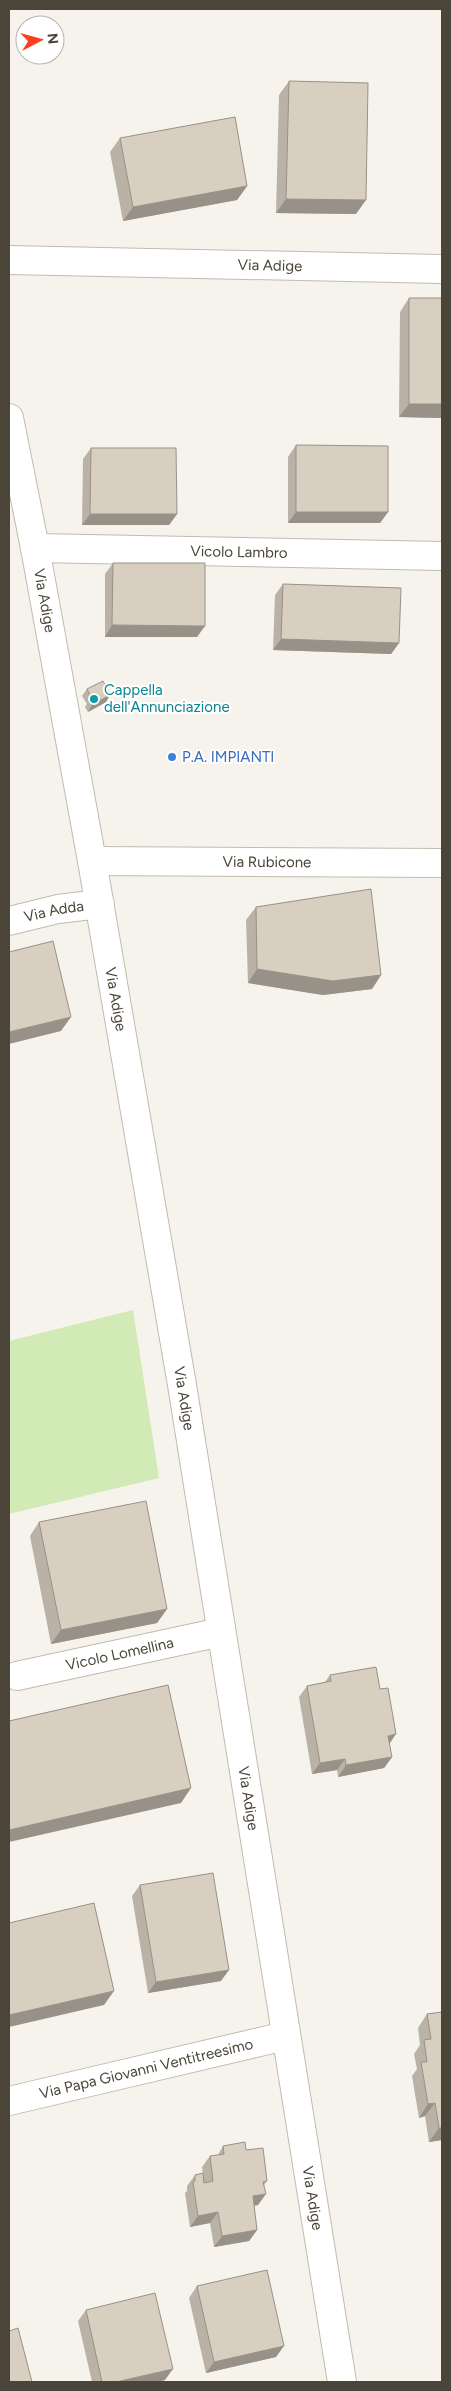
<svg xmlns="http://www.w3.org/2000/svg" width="451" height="2391" viewBox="0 0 451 2391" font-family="Figtree,sans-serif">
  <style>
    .green { fill: #d2eab5 }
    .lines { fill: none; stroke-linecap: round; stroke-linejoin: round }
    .minor-casing { stroke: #c2bbae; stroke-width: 30 }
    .minor { stroke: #fff; stroke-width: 28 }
    .wall { fill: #bab2a6 }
    .shaded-wall { fill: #979187 }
    .building { fill: #d8cfc1; stroke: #979187 }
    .culture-dot { fill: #0f9aa8; stroke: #fff; stroke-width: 2 }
    .shop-dot { fill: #3f7fe0; stroke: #fff; stroke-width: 2 }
    .labels { text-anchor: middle; stroke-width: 4; stroke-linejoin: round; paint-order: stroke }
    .street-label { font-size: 15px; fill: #4b4439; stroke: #fff }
    .culture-label { font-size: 15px; fill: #0d838f; stroke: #fff; text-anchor: start }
    .shop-label { font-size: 15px; fill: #366cbe; stroke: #fff; text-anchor: start }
  </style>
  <rect width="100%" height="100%" fill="#f6f3ec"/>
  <path class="green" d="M 133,1310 L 159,1478 L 9,1514 L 9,1341 Z"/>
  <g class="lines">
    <defs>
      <g id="minor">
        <path id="s1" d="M 9,260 L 442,269"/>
        <path id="s2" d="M 9,418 L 35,548 L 92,861 L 182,1385 L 342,2382"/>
        <path id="s3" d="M 35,548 L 442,556"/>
        <path id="s4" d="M 92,861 L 442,863"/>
        <path id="s5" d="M 9,921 L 58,909 L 100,904"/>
        <path id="s6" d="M 17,1676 L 221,1632"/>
        <path id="s7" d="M 9,2101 L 285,2036"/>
      </g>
    </defs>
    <use href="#minor" class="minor-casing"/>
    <use href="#minor" class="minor"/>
  </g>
  <path class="wall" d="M 289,81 L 356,214 L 276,213 L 279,95 Z
    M 120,138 L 247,186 L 237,200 L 123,221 L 110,152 Z
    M 409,298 L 442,298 L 442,418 L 399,417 L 400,312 Z
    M 296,445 L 388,512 L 380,523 L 288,523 L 288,457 Z
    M 91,448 L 177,514 L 169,525 L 82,525 L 83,459 Z
    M 113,563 L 197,637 L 105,637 L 105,574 Z
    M 283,584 L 399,643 L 391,654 L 273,650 L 275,595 Z
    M 87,689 L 106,702 L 88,712 L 85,707 L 87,704 L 82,696 Z
    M 256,907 L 381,975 L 372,989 L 323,995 L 248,983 L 246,920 Z
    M 39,1522 L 167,1609 L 157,1623 L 51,1644 L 30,1536 Z
    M 330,1675 L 389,1744 L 392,1757 L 384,1768 L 338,1777 L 337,1770 L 312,1774 L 299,1697 L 307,1686 L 325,1682 Z
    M 140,1885 L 221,1981 L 148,1993 L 132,1896 Z
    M 442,2012 L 442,2140 L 429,2142 L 425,2116 L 419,2118 L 412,2076 L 417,2069 L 414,2054 L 420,2045 L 418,2028 L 427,2014 Z
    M 223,2146 L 246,2150 L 267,2181 L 264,2185 L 258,2205 L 254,2206 L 257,2230 L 249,2241 L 214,2247 L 210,2223 L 190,2227 L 185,2193 L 187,2191 L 187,2186 L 195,2175 L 203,2174 L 202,2167 L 210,2156 L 218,2155 Z
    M 197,2286 L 276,2357 L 206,2373 L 189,2298 Z
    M 86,2310 L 165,2380 L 157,2382 L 92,2382 L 78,2321 Z"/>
  <path class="shaded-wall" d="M 247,186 L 237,200 L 123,221 L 133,207 Z
    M 286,199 L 366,200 L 356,214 L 276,213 Z
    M 409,404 L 442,404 L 442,418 L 399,417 Z
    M 296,512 L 388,512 L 380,523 L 288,523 Z
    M 90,514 L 177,514 L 169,525 L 82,525 Z
    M 112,625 L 205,626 L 197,637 L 105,637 Z
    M 281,639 L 399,643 L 391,654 L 273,650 Z
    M 110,695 L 106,702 L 88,712 L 92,705 Z
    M 257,969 L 381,975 L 372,989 L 323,995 L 248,983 Z
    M 71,1017 L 61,1031 L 9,1044 L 9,1032 Z
    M 167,1609 L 157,1623 L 51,1644 L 61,1630 Z
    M 396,1734 L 388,1746 L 388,1736 Z
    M 392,1757 L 384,1768 L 338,1777 L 346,1765 Z
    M 345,1759 L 337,1770 L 312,1774 L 320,1763 Z
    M 191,1788 L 181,1803 L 9,1842 L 9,1830 Z
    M 229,1970 L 221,1981 L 148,1993 L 156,1982 Z
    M 114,1991 L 104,2005 L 9,2027 L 9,2015 Z
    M 435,2103 L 425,2116 L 419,2118 L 428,2104 Z
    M 439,2128 L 442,2128 L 442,2140 L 429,2142 Z
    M 266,2194 L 258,2205 L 245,2207 L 253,2196 Z
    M 218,2212 L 210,2223 L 190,2227 L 198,2216 Z
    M 257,2230 L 249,2241 L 214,2247 L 222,2236 Z
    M 284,2346 L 276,2357 L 206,2373 L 214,2362 Z
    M 173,2369 L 165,2380 L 157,2382 L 116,2382 Z"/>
  <path class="building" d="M 289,81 L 368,83 L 366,200 L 286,199 Z
    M 235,117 L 247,186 L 133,207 L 120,138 Z
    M 409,298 L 442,298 L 442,404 L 409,404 Z
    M 296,445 L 388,446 L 388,512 L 296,512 Z
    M 91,448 L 176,448 L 177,514 L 90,514 Z
    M 113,563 L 205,563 L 205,626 L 112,625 Z
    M 283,584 L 401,588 L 399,643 L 281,639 Z
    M 103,681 L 110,695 L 92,705 L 90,700 L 92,699 L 87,689 Z
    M 371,889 L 381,975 L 333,981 L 257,969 L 256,907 Z
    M 53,941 L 71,1017 L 9,1032 L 9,952 Z
    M 146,1501 L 167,1609 L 61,1630 L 39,1522 Z
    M 376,1667 L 380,1689 L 388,1688 L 396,1734 L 388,1736 L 392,1757 L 346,1765 L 345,1759 L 320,1763 L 307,1686 L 331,1681 L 330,1675 Z
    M 168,1685 L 191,1788 L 9,1830 L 9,1721 Z
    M 213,1873 L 229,1970 L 156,1982 L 140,1885 Z
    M 94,1903 L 114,1991 L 9,2015 L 9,1923 Z
    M 442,2012 L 442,2128 L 439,2128 L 435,2103 L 428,2104 L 421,2062 L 427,2062 L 424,2040 L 431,2039 L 427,2014 Z
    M 245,2142 L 246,2150 L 263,2148 L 267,2181 L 263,2182 L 266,2194 L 253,2196 L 257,2230 L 222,2236 L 218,2212 L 198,2216 L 193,2182 L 195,2181 L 195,2175 L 203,2173 L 204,2183 L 213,2181 L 210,2156 L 224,2154 L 223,2146 Z
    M 267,2270 L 284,2346 L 214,2362 L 197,2286 Z
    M 155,2293 L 173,2369 L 116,2382 L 102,2382 L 86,2310 Z
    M 18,2328 L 32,2382 L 9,2382 L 9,2331 Z"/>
  <circle class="culture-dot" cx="94" cy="699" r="5"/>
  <circle class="shop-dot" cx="172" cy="757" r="5"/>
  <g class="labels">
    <g class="street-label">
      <text dy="5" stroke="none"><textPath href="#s1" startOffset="261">Via Adige</textPath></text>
      <text dy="5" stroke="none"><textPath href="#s3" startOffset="204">Vicolo Lambro</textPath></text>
      <text dy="5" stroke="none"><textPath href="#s2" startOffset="186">Via Adige</textPath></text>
      <text dy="5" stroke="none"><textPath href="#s4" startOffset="175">Via Rubicone</textPath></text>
      <text dy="5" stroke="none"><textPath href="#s5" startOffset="46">Via Adda</textPath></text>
      <text dy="5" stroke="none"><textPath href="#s2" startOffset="591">Via Adige</textPath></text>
      <text dy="5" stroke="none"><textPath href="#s2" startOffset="996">Via Adige</textPath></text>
      <text dy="5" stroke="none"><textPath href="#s6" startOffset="105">Vicolo Lomellina</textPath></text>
      <text dy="5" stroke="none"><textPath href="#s2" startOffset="1401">Via Adige</textPath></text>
      <text dy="5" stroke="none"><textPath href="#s7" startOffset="141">Via Papa Giovanni Ventitreesimo</textPath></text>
      <text dy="5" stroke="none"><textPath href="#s2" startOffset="1806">Via Adige</textPath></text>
    </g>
    <g class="culture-label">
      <text x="104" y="695">Cappella<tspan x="104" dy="17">dell'Annunciazione</tspan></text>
    </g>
    <g class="shop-label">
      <text x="182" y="762">P.A. IMPIANTI</text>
    </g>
  </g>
  <rect width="451" height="2391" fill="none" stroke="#4b4439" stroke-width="20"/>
  <g transform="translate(40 40) rotate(84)"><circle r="24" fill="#ffffff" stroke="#b7b4b0"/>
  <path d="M0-4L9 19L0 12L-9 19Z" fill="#fc3f1d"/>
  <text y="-8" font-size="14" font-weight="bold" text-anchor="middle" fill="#4b4439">N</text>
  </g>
</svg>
